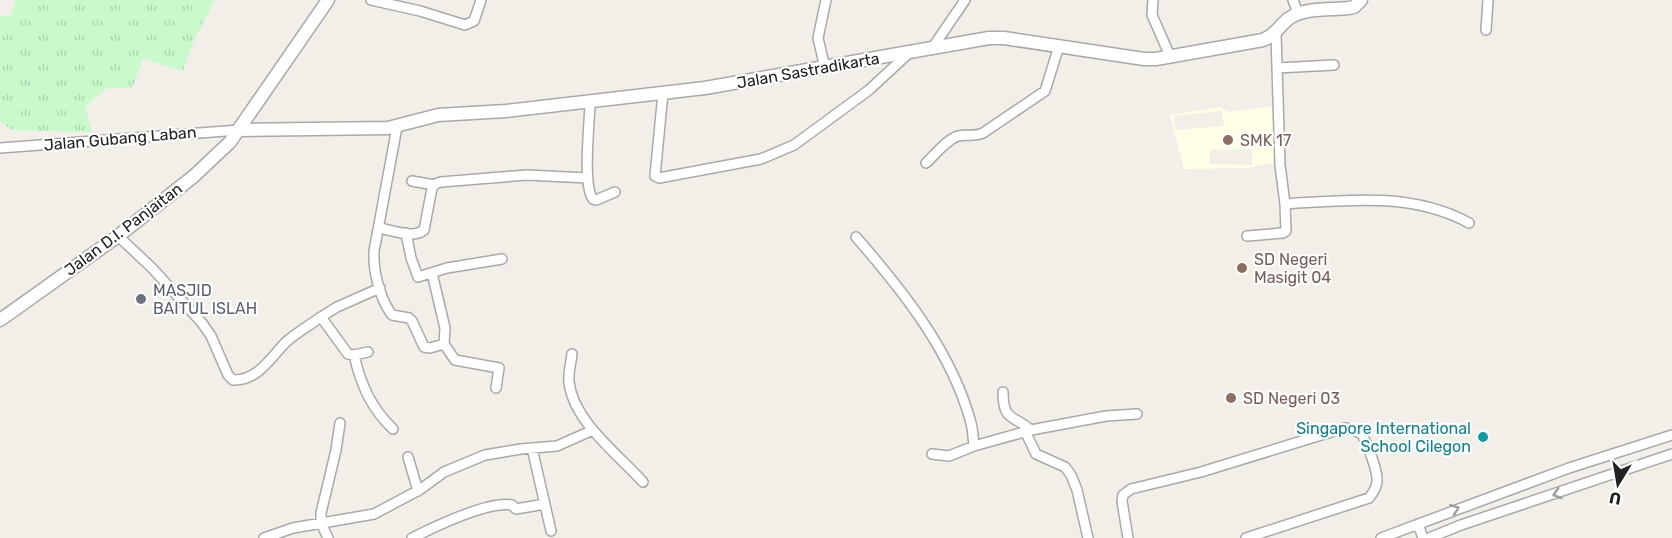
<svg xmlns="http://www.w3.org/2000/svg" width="1672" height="538" viewBox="0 0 1672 538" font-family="Rubik,sans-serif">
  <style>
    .education { fill: #ffffe5; fill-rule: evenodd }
    .park { fill: url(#park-tufts) }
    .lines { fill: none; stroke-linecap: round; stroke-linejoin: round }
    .minor-casing { stroke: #a9a9a9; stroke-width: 12 }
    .tertiary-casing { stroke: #a9a9a9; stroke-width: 15 }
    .minor { stroke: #fff; stroke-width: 9 }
    .tertiary { stroke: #fff; stroke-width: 12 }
    .oneway { stroke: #9c9c9c }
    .education-dot { fill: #8d6e63; stroke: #fff; stroke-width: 2 }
    .worship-dot { fill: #6b7280; stroke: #fff; stroke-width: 2 }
    .culture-dot { fill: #0f9aa8; stroke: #fff; stroke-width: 2 }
    .labels { text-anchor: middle; stroke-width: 4.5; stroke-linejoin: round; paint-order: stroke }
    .street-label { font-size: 16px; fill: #222; stroke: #fff }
    .education-label { font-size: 16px; fill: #785e54; stroke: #fff; text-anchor: start }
    .worship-label { font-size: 16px; fill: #5b616d; stroke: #fff; text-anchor: start }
    .culture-label { font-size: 16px; fill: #0d838f; stroke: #fff; text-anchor: end }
  </style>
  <defs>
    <pattern id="park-tufts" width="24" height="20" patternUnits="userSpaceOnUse" patternTransform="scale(1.5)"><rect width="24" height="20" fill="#c8facc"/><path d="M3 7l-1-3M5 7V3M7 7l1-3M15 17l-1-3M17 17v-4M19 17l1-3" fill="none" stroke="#acd6af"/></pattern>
  </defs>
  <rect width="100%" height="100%" fill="#f2efe9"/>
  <path class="education" d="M 1281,105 L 1279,162 L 1246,168 L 1184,169 L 1170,115 L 1220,107 L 1228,112 ZM 1222,111 L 1224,126 L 1175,130 L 1174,116 ZM 1252,149 L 1252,165 L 1210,164 L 1210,150 Z"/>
  <path class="park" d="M 16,0 L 215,0 L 194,40 L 183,71 L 143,59 L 132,88 L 107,88 L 85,107 L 92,132 L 12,130 L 0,121 L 0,16 L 10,16 Z"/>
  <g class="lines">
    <defs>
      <path id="minor" d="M 371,0 L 420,11 L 465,25 L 474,21 L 481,0
        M 1153,0 L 1152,15 L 1170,56
        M 1293,0 L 1298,13
        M 1486,30 L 1488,0
        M 933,47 L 965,0
        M 825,68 L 818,38 L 826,0
        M 1277,68 L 1334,65
        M 663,93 L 655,176 L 659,178 L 761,159 L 794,145 L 869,90 L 910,52
        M 590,101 C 590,121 582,185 593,199 L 596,200 L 615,192
        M 397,127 L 374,251 C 373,272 380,299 392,315 L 409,318 L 412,321 L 424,347 L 430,348 L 444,344 L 455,360 L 499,368 L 496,388
        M 0,148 L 239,130
        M 926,163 C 935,155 946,140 958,136 C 966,134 974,137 983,133 L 1045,91 L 1059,46
        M 412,181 L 434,185
        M 1285,204 C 1347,200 1412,192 1469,223
        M 379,228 C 392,230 413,239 424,230 L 432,188 L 435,184 L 441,182 L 527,175 L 588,178
        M 406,233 L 411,258 L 418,277 L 447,268 L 502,259
        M 118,236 L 152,268 L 202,323 L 211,336 L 228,375 L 233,380 C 258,381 271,357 286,342 C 296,333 310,325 321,317 L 348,354 L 354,355 L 368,352
        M 1247,236 L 1283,233 L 1286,231 L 1285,204 L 1280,165 L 1276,34
        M 856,237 C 903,291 952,352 971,423 C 973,430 973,438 974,446
        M 432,273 L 445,328 L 444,344
        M 321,317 L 337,307 L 380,288
        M 572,354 C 571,363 568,373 569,382 C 573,421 618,454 643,482
        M 354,355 C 361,385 371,408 393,429
        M 1003,392 C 1003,422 1014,415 1031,430
        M 1025,431 L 1036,454 L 1065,467 L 1071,475 L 1077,490 L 1088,538
        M 532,448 L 551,531
        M 932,454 L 949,456 L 974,446 L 1031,430 L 1106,416 L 1137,414
        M 408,457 L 418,491
        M 1418,524 L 1423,538
        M 264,538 L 293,528 L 374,514 L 421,489 L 444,472 L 485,455 L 521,449 L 557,446 L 593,430
        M 328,538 L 321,523 L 321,513 L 336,450 L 340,423
        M 412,538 C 434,527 488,501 512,505 L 516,509 L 545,504
        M 1128,538 L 1122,501 L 1123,495 L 1131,489 L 1201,472 L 1344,428 C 1351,429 1358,430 1362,435 C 1367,442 1378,472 1377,481 C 1377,487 1373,493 1369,498 L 1246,538
        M 1381,538 L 1569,468 L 1672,435
        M 1429,538 L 1461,525 L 1672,454"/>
      <path id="tertiary" d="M 239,130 L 388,128 L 438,115 L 506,111 L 705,88 L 989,38 L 1004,38 L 1144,59 L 1156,59 L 1263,40 C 1277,34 1277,28 1288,19 C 1303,7 1331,10 1349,8 L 1354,7 L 1361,0
        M 0,320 L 118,236 L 194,176 L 230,142 L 328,0"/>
    </defs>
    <use href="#minor" class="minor-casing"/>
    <use href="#tertiary" class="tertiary-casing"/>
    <use href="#minor" class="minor"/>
    <use href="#tertiary" class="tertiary"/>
  </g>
  <defs><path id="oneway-chevron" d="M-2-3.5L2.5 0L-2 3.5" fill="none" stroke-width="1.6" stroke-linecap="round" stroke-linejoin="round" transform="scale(1.5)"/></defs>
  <g class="oneway">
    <use href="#oneway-chevron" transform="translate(1557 494) rotate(162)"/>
    <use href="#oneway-chevron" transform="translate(1455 509) rotate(-20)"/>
  </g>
  <g class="education-dot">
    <circle cx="1228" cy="140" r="6"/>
    <circle cx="1242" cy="268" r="6"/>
    <circle cx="1231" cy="398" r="6"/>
  </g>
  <circle class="worship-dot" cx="141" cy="299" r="6"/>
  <circle class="culture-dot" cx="1483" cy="437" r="6"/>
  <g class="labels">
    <g class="street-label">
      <text transform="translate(808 70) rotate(-10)" y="6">Jalan Sastradikarta</text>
      <text transform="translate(120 138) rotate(-5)" y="6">Jalan Gubang Laban</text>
      <text transform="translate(123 229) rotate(-37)" y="6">Jalan D.I. Panjaitan</text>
    </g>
    <g class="education-label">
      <text x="1240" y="146">SMK 17</text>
      <text x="1254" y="265">SD Negeri<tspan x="1254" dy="18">Masigit 04</tspan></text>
      <text x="1243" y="404">SD Negeri 03</text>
    </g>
    <g class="worship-label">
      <text x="153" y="296">MASJID<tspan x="153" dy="18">BAITUL ISLAH</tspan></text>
    </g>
    <g class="culture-label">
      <text x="1471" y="434">Singapore International<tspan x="1471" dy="18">School Cilegon</tspan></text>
    </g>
  </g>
  <g transform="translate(1618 484) rotate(191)" stroke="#ffffff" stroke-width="4.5" paint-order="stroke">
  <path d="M0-4.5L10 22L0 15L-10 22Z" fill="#222222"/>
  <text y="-9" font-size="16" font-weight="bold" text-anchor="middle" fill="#222222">U</text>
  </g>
</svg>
